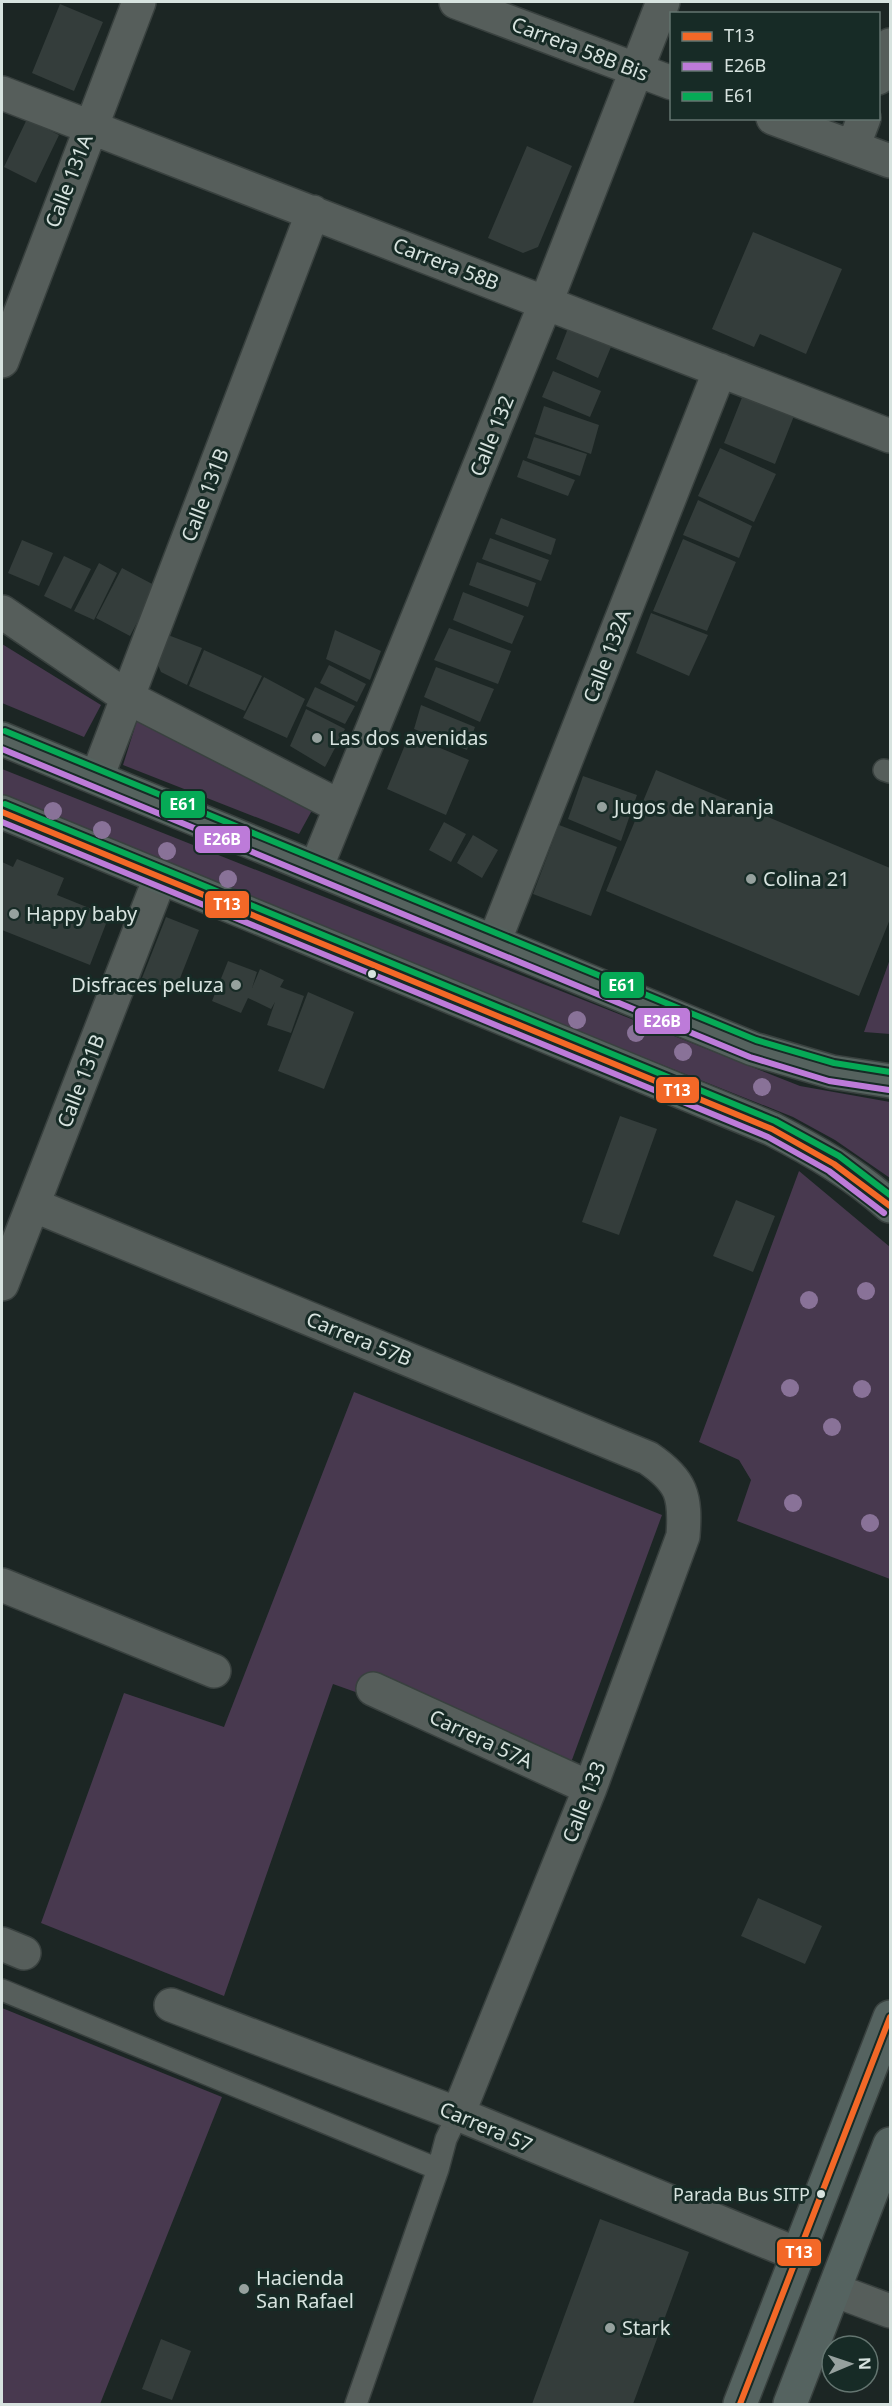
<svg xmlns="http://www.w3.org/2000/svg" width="892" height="2406" viewBox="0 0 892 2406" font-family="'Noto Sans',sans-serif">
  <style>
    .green { fill: #48394f }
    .building { fill: #343d3b }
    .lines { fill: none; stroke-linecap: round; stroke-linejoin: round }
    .service-casing { stroke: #39413f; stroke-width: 24 }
    .minor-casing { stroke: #39413f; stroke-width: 36 }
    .secondary-casing { stroke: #39413f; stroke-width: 36 }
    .primary-casing { stroke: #39413f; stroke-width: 36 }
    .service { stroke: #565e5b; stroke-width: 21 }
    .minor { stroke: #565e5b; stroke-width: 33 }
    .secondary { stroke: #55625e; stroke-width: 33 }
    .primary { stroke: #556360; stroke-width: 33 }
    .bus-1-casing { stroke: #172b26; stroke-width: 10 }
    .bus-2-casing { stroke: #172b26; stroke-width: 10 }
    .bus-3-casing { stroke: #172b26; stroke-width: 10 }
    .bus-1 { stroke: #f36827; stroke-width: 6 }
    .bus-2 { stroke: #bd7bd9; stroke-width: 6 }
    .bus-3 { stroke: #06aa56; stroke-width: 6 }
    .tree { fill: #897298 }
    .poi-dot { fill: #96a19e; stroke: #172b26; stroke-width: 2 }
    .bus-dot { fill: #d7e3df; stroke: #172b26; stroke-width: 2 }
    .labels { text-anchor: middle; stroke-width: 6; stroke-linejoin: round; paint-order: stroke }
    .bus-label { font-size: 18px; fill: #d7e3df; stroke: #172b26; text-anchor: end }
    .street-label { font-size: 20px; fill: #d7e3df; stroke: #172b26 }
    .poi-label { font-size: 20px; fill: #d7e3df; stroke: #172b26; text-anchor: start }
    .line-badge { stroke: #172b26; stroke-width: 2 }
    .badge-label { font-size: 16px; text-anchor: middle; font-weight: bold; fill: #fff }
  </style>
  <rect width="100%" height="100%" fill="#1c2624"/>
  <path class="green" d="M 2,644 L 101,705 L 84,737 L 2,703 Z
    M 139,714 L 316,803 L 299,834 L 123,765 Z
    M 2,769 L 800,1086 L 890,1102 L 890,1178 L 835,1140 L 793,1117 L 2,801 Z
    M 890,959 L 890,1034 L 864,1032 Z
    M 799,1171 L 890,1247 L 890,1579 L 737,1521 L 751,1480 L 739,1460 L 699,1442 Z
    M 354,1392 L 662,1515 L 569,1768 L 333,1684 L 224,1996 L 41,1923 L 124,1693 L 224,1727 Z
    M 2,2008 L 222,2097 L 100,2404 L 2,2404 Z"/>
  <path class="building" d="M 60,4 L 103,22 L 74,91 L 32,73 Z
    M 27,119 L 59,135 L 36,183 L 4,167 Z
    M 527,146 L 572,166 L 538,247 L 523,253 L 488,238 Z
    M 753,232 L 842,269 L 806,354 L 760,334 L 754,347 L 712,329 Z
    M 572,318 L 613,342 L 598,378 L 556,359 Z
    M 553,371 L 601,391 L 590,417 L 542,397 Z
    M 743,395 L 794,416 L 775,464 L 724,443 Z
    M 544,406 L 599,425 L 591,454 L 535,434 Z
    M 534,437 L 587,454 L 580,476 L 527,458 Z
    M 720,448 L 776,474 L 754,522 L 698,496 Z
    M 523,460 L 575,480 L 568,496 L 517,477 Z
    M 698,500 L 752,526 L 739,558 L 683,535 Z
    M 501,518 L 556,539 L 551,555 L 495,534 Z
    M 490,538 L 549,560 L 541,581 L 482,559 Z
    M 683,539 L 736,562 L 707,631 L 653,611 Z
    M 22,540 L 53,553 L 39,586 L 8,573 Z
    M 64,556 L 91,569 L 71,609 L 44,596 Z
    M 477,562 L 536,583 L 528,607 L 469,585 Z
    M 99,563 L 117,573 L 94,620 L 74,611 Z
    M 122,568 L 156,586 L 130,636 L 96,618 Z
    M 463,592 L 524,616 L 512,644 L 453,620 Z
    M 651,613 L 708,635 L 689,676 L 636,653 Z
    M 449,628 L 511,651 L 498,684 L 434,660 Z
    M 335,630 L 381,651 L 370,680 L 326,659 Z
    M 168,635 L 202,648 L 187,685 L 161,672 L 158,665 Z
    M 204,650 L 262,676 L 245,711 L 189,686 Z
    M 329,665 L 366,684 L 357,702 L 320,683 Z
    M 436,667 L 494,689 L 480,722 L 424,697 Z
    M 264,677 L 305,699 L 287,738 L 243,718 Z
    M 315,687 L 355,706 L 345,724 L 306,706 Z
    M 421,705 L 475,727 L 467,750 L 414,729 Z
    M 306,709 L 345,729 L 325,767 L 290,746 Z
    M 409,735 L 469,760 L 446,815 L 387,789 Z
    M 656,770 L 890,868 L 890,919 L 859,996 L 606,891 Z
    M 583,776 L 637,795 L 621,841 L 568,819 Z
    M 444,822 L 466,834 L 451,862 L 429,850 Z
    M 559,825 L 617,847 L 591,916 L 533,894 Z
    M 473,835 L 498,850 L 482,878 L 457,863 Z
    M 17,859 L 64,878 L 57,895 L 109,916 L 90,965 L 2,930 L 2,862 L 13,867 Z
    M 166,917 L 199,930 L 175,991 L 142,978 Z
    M 228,961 L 257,972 L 252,988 L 260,969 L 284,980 L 280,987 L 304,996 L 291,1033 L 267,1025 L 275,1002 L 271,1009 L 248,998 L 241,1013 L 212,1001 Z
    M 308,992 L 354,1012 L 324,1089 L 278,1071 Z
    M 620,1116 L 657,1129 L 619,1235 L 582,1222 Z
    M 736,1200 L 775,1216 L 753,1272 L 713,1256 Z
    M 758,1898 L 822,1926 L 805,1964 L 741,1936 Z
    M 600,2219 L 689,2252 L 633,2404 L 532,2404 Z
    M 161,2339 L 191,2351 L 172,2400 L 142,2389 Z"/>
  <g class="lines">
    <defs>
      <path id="service" d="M 884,770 L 890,772
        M 2,1990 L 438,2169
        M 356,2404 L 438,2169 L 446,2139 L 458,2114"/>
      <path id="minor" d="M 456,2 L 672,83
        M 878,78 L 890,45
        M 2,93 L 890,436
        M 773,118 L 890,161
        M 853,147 L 864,118
        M 2,361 L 139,2
        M 2,612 L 127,697 L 341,807
        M 97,777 L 313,212
        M 316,868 L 546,302 L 663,2
        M 494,942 L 720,370
        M 33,1205 L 648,1458 C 682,1481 686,1496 683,1536 L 590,1788 L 458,2114
        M 2,1284 L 160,878
        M 2,1585 L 214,1671
        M 373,1689 L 590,1788
        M 2,1944 L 24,1953
        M 171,2005 L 458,2114 L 799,2255
        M 834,2290 L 890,2311"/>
      <path id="secondary" d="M 2,739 L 753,1049 L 832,1072 L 890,1081
        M 2,812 L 772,1129 C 815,1151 854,1174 890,1206"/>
      <path id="primary" d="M 740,2404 L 890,2017
        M 790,2404 L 890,2144"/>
    </defs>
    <use href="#service" class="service-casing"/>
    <use href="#minor" class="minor-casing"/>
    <use href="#secondary" class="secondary-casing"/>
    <use href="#primary" class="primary-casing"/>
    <use href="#service" class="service"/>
    <use href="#minor" class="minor"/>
    <use href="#secondary" class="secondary"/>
    <use href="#primary" class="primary"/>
    <defs>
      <path id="bus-1" d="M 2,812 L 772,1129 L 834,1164 L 890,1206
        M 740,2404 L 890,2017"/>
      <path id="bus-2" d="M 2,749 L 750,1057 L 829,1081 L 889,1090
        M 2,822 L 768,1137 L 829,1171 L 884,1213"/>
      <path id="bus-3" d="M 5,731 L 756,1040 L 834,1063 L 890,1072
        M 5,804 L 775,1121 L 839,1156 L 890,1195"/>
    </defs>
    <use href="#bus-1" class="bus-1-casing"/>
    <use href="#bus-2" class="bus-2-casing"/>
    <use href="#bus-3" class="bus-3-casing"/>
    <use href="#bus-1" class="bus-1"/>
    <use href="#bus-2" class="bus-2"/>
    <use href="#bus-3" class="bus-3"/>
  </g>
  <g class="tree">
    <circle cx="53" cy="811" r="9"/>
    <circle cx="102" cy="830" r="9"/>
    <circle cx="167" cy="851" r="9"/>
    <circle cx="228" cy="879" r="9"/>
    <circle cx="577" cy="1020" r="9"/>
    <circle cx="636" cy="1033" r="9"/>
    <circle cx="683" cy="1052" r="9"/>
    <circle cx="762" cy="1087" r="9"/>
    <circle cx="866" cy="1291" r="9"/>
    <circle cx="809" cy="1300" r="9"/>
    <circle cx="790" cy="1388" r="9"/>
    <circle cx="862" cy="1389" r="9"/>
    <circle cx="832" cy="1427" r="9"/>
    <circle cx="793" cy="1503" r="9"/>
    <circle cx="870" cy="1523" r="9"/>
  </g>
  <g class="poi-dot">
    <circle cx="317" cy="738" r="6"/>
    <circle cx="602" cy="807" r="6"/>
    <circle cx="751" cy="879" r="6"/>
    <circle cx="14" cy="914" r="6"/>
    <circle cx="236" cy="985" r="6"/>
    <circle cx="244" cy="2289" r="6"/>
    <circle cx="610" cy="2328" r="6"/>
  </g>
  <g class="bus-dot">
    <circle cx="372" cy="974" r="5"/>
    <circle cx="821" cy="2194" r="5"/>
  </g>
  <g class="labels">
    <g class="bus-label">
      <text x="810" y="2201">Parada Bus SITP</text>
    </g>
    <g class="street-label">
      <text transform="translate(580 49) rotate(21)" y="7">Carrera 58B Bis</text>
      <text transform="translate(69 181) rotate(-69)" y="7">Calle 131A</text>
      <text transform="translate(446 264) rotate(21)" y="7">Carrera 58B</text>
      <text transform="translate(492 436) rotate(-68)" y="7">Calle 132</text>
      <text transform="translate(205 495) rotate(-69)" y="7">Calle 131B</text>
      <text transform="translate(607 656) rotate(-69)" y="7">Calle 132A</text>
      <text transform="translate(81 1081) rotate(-69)" y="7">Calle 131B</text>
      <text transform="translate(359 1339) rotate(22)" y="7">Carrera 57B</text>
      <text transform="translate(481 1739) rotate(25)" y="7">Carrera 57A</text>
      <text transform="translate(584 1802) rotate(-69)" y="7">Calle 133</text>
      <text transform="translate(486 2127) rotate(23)" y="7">Carrera 57</text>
    </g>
    <g class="poi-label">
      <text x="329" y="745">Las dos avenidas</text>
      <text x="614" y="814">Jugos de Naranja</text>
      <text x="763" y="886">Colina 21</text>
      <text x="26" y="921">Happy baby</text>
      <text x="224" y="992" text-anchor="end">Disfraces peluza</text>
      <text x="256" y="2285">Hacienda<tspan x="256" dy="23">San Rafael</tspan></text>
      <text x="622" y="2335">Stark</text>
    </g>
  </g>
  <g class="line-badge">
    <rect x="160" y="790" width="46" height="29" rx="6" fill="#06aa56"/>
    <rect x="194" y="825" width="57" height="29" rx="6" fill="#bd7bd9"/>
    <rect x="204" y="890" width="46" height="29" rx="6" fill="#f36827"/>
    <rect x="600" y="971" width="45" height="28" rx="6" fill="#06aa56"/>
    <rect x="634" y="1007" width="57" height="28" rx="6" fill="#bd7bd9"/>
    <rect x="655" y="1076" width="45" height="28" rx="6" fill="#f36827"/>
    <rect x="776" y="2238" width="46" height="29" rx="6" fill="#f36827"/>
  </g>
  <g class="badge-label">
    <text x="183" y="810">E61</text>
    <text x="222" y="845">E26B</text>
    <text x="227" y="910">T13</text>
    <text x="622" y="991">E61</text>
    <text x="662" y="1027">E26B</text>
    <text x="677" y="1096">T13</text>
    <text x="799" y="2258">T13</text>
  </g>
  <rect width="892" height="2406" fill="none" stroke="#d7e3df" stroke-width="6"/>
  <rect x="670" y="12" width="210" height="108" fill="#172b26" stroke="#647570" stroke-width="1.5"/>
  <rect x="682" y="32" width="30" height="9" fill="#f36827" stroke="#647570" stroke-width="1.5"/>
  <text x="724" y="42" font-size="18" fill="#d7e3df">T13</text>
  <rect x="682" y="62" width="30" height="9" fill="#bd7bd9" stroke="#647570" stroke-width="1.5"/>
  <text x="724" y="72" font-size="18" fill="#d7e3df">E26B</text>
  <rect x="682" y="92" width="30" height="9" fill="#06aa56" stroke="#647570" stroke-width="1.5"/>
  <text x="724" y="102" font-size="18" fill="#d7e3df">E61</text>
  <g transform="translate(850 2364) rotate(88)"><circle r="28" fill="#172b26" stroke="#647570" stroke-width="1.5"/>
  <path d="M0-4.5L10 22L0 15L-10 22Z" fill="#96a19e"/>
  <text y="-9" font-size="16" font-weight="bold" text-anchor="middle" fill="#d7e3df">N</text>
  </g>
</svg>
